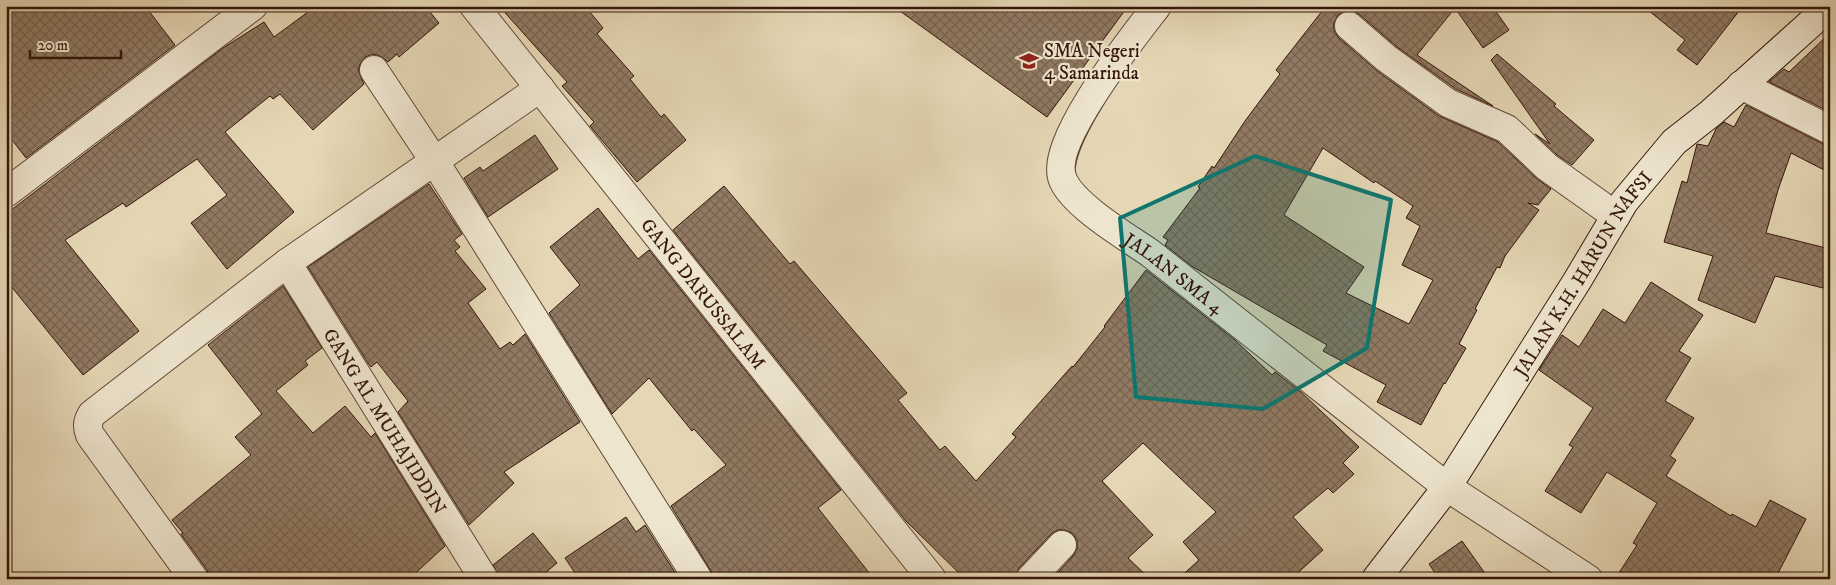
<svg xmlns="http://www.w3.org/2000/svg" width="1836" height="585" viewBox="0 0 1836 585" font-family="'IM FELL DW Pica',serif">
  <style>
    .building { fill: url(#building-cross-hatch); stroke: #35160b; fill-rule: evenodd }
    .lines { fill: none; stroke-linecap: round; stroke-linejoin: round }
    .street-casing { stroke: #614636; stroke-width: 30 }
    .secondary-casing { stroke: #35160b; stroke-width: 30 }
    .street { stroke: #eee5cf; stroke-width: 28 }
    .secondary { stroke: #eee5cf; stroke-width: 28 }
    .marked { fill: #0f766e; fill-opacity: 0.2; stroke: #0f766e; stroke-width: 4; stroke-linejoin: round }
    .labels { text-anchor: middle; stroke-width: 4.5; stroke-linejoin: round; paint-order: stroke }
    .poi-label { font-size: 19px; fill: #35160b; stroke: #eee5cf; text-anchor: start }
    .street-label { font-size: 19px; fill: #35160b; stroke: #eee5cf }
  </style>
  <defs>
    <pattern id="building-cross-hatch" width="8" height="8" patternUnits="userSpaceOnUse" patternTransform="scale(1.25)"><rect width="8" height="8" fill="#917a63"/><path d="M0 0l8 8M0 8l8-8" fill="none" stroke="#776350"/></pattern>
  </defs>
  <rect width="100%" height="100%" fill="#e5d7b5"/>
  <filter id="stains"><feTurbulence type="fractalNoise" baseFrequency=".004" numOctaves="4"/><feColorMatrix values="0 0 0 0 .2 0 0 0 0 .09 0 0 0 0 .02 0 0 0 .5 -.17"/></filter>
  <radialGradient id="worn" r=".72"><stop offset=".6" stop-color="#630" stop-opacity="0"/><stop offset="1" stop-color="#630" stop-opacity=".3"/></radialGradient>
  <path class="building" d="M 6,6 L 145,6 L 175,45 L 26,158 L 6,132 Z
    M 316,6 L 425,6 L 439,23 L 399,57 L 397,54 L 388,62 L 380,56 L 373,54 L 365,57 L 360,64 L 358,70 L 364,84 L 313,130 L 280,94 L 273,99 L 270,96 L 225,132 L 294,212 L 227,269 L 191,223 L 227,195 L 197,159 L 126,207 L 123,203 L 65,240 L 139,331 L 83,375 L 6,280 L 6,214 L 223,48 L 264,22 L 274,37 Z
    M 499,6 L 585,6 L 603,28 L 597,34 L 634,76 L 630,79 L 661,117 L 664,114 L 686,140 L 637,182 L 590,126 L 594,122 L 562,86 L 567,82 Z
    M 893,6 L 1128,6 L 1047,117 Z
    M 1326,6 L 1492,6 L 1509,30 L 1483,48 L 1455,8 L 1417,55 L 1493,106 L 1456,89 L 1396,46 L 1359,14 L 1352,11 L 1344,11 L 1338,15 L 1334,23 L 1334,31 L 1339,38 L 1377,71 L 1439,116 L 1498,142 L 1536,178 L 1551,189 L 1538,205 L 1528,203 L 1539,210 L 1505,256 L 1500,268 L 1497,267 L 1475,309 L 1477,310 L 1459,344 L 1466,348 L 1445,384 L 1444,383 L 1421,425 L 1377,402 L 1386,385 L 1323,351 L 1327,345 L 1193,267 L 1165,245 L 1168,240 L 1163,237 L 1200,188 L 1198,187 L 1212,166 L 1214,168 L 1245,121 L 1280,74 L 1276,70 ZM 1323,148 L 1374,183 L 1375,181 L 1413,206 L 1406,218 L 1420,226 L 1402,265 L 1433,280 L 1409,324 L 1346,293 L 1364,267 L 1284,215 Z
    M 1643,6 L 1743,6 L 1697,65 L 1677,50 L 1685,40 Z
    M 1830,33 L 1830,112 L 1769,82 L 1784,69 L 1789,72 Z
    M 1497,54 L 1556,104 L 1554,106 L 1594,140 L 1572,165 L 1557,155 L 1535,134 L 1550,144 L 1491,60 Z
    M 1746,105 L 1823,144 L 1830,145 L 1830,173 L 1791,153 L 1778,190 L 1766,233 L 1830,249 L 1830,260 L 1823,288 L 1775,276 L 1755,323 L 1698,300 L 1713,256 L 1664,242 L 1682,181 L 1687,183 L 1697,144 L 1708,146 L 1716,129 L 1724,122 L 1734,127 Z
    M 535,135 L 558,169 L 488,217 L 464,178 L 480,167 L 483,171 Z
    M 429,184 L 462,234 L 454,240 L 460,247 L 455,251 L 486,289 L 468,303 L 500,349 L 510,342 L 513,345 L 525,334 L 580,422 L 504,472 L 514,483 L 469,525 L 398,412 L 408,401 L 377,362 L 371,367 L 368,363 L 308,267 Z
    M 724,186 L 790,264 L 794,261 L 907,393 L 898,400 L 940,450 L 945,446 L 976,481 L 1016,437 L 1012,434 L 1072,366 L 1073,367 L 1105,327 L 1104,326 L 1146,270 L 1235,340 L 1272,375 L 1275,372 L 1302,393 L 1359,447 L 1343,463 L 1354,474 L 1333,493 L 1328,488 L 1293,517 L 1323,550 L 1291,579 L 1178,579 L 1199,560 L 1183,542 L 1216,512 L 1143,443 L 1102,481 L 1153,535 L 1128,558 L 1150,579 L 1052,579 L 1073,556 L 1077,549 L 1077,540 L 1072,533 L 1065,530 L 1057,530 L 1051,534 L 1019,568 L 1015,579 L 965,579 L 906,521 L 673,230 Z
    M 598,208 L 638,259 L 649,250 L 841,490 L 818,508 L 874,579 L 714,579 L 711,571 L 671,506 L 726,465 L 694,429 L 692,431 L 649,378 L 612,414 L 549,313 L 580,285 L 550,247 Z
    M 1651,282 L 1703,315 L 1679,351 L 1691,358 L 1665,401 L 1694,418 L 1670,456 L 1676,460 L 1666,476 L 1731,516 L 1732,514 L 1756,527 L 1770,500 L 1806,519 L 1775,579 L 1615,579 L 1637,545 L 1633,543 L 1657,503 L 1607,472 L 1581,513 L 1545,491 L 1573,447 L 1569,445 L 1593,408 L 1539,370 L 1562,335 L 1579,347 L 1603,309 L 1625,323 Z
    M 283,286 L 322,348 L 305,361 L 308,365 L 276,391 L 313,433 L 345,406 L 371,437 L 375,433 L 445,546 L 409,579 L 209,579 L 207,570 L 181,534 L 183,533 L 172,520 L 251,455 L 235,437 L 262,414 L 208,345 Z
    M 626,517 L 636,532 L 645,525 L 679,579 L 579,579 L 565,558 Z
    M 533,533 L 557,563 L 538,579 L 500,579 L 493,565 Z
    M 1462,541 L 1489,579 L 1439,579 L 1429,564 Z"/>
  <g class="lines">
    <defs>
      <g id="street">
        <path id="s1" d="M 474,6 L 932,579"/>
        <path id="s2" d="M 1157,6 C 1134,36 1047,144 1063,180 C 1074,206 1127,237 1150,253 L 1447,487 L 1588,579"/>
        <path d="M 1349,26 L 1386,58 L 1448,103 L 1507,129 L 1547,167 L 1616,216"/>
        <path d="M 374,70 L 435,162 L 698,579"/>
        <path d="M 1741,85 L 1830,130"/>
        <path d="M 6,193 L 253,6"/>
        <path id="s3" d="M 287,263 L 484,579"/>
        <path d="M 194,579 L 90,435 C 87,427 87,422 92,414 L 287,263 L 540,88"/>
        <path d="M 1030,579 L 1062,545"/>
      </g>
      <g id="secondary">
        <path id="s4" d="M 1376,579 L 1447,487 L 1577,281 L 1624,202 L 1674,142 L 1711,113 L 1830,6"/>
      </g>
    </defs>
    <use href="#street" class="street-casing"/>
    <use href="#secondary" class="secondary-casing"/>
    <use href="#street" class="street"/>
    <use href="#secondary" class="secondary"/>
  </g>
  <path class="marked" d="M 1255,156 L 1391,200 L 1367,348 L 1263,409 L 1136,397 L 1120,218 Z"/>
  <defs>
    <symbol id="school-bare" viewBox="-9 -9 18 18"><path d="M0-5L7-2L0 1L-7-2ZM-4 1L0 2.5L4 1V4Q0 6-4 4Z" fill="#8f2418" stroke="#eee5cf" stroke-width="2.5" paint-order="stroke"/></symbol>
  </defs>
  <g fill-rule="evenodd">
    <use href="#school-bare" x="1015" y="47" width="28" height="28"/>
  </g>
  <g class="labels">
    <g class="poi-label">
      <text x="1044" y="57">SMA Negeri<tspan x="1044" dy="22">4 Samarinda</tspan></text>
    </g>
    <g class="street-label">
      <text dy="7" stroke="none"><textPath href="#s2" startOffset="348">JALAN SMA 4</textPath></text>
      <text dy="7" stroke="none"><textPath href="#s4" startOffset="369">JALAN K.H. HARUN NAFSI</textPath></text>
      <text dy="7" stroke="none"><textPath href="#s1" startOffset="368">GANG DARUSSALAM</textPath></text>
      <text dy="7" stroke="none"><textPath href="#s3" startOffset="186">GANG AL MUHAJIDDIN</textPath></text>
    </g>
  </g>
  <rect width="1836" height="585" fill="none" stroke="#e5d7b5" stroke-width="25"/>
  <rect x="8" y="8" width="1821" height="570" fill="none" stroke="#35160b" stroke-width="2.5"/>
  <rect x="12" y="12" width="1811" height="560" fill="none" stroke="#35160b"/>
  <path d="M30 50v8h91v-8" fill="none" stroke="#35160b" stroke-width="2.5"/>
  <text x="38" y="50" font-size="15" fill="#35160b" stroke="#eee5cf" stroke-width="4" paint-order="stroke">20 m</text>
  <rect width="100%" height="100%" filter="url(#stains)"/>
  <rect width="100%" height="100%" fill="url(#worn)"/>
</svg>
